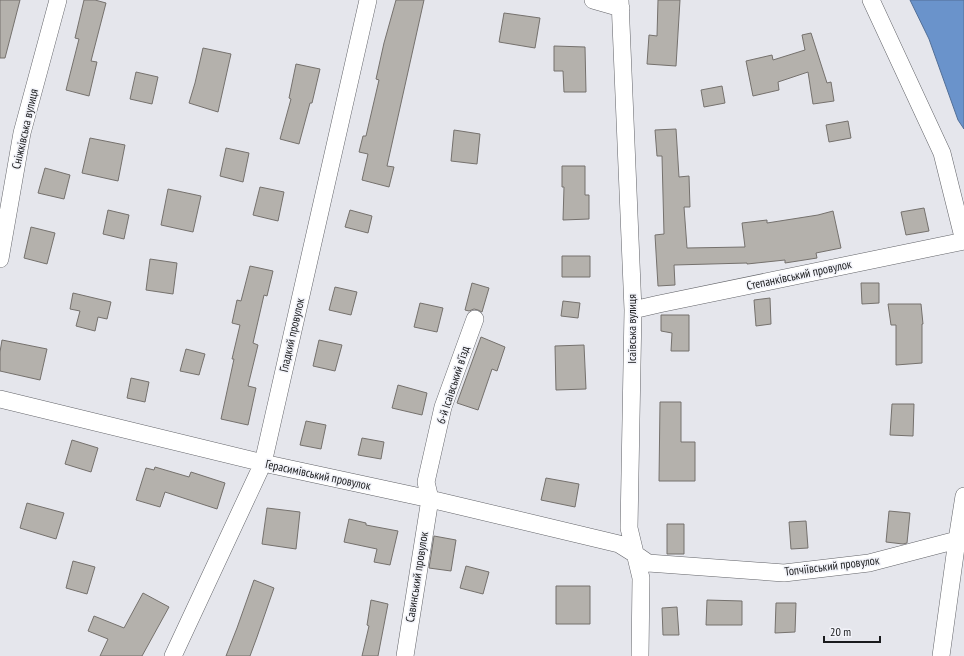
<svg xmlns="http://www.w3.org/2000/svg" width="964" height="656" viewBox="0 0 964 656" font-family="'PT Sans Narrow',sans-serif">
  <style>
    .water { fill: #6a93cb; stroke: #526f97 }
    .building { fill: #b4b1ac; stroke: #75716d }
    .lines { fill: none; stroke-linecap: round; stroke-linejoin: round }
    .minor-casing { stroke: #636469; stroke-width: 18 }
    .minor { stroke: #fff; stroke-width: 17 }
    .labels { text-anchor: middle; stroke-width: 3; stroke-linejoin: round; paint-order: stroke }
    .street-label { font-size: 12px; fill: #1a1b1d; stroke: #f2f3f9 }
  </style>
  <rect width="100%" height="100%" fill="#e5e6ec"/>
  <path class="water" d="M 910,0 L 964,0 L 964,129 L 958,120 L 929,39 Z"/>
  <path class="building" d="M 0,0 L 20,0 L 5,58 L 0,58 Z
    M 84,0 L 95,0 L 106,3 L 91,61 L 97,62 L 89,96 L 66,90 L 79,39 L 75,38 Z
    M 396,0 L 424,0 L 387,166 L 394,167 L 389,187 L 362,180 L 368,154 L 359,152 L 363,136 L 366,136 L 379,80 L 376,79 L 384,43 Z
    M 658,0 L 680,0 L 676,66 L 647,64 L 649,35 L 657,36 Z
    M 504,13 L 540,18 L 535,48 L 499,42 Z
    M 811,33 L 827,83 L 831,82 L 834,101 L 813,104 L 808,72 L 778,82 L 779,90 L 753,96 L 746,61 L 772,55 L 773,60 L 805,50 L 802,35 Z
    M 554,46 L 585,47 L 586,92 L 564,92 L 563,71 L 554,71 Z
    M 203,48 L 231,54 L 218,112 L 189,103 L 195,83 Z
    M 296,64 L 320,69 L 312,103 L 310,103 L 299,144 L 280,139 L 291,99 L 289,98 Z
    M 136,72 L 158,77 L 152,104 L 130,99 Z
    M 722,86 L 725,103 L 704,107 L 701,90 Z
    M 848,121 L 851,138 L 829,142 L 826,125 Z
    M 676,129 L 679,177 L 689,176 L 690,207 L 684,207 L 687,248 L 745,247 L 742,223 L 767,220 L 767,223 L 818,215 L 833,211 L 841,248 L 816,253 L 817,258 L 785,263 L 785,260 L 747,264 L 747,263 L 674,265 L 675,285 L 658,286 L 655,235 L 664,234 L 662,156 L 657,156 L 655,130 Z
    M 454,130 L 480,134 L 477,164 L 451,161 Z
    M 90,138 L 125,145 L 118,181 L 82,173 Z
    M 226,148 L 249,153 L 243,182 L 220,176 Z
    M 562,166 L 585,166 L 585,195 L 589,195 L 589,219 L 563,220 L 564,187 L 562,187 Z
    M 45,168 L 70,175 L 64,199 L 38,193 Z
    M 260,187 L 284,192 L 278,221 L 253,215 Z
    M 168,189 L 201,196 L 193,232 L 161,225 Z
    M 924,208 L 929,231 L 906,235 L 901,212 Z
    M 108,210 L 129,215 L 124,239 L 103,234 Z
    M 350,210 L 372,216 L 368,233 L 345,227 Z
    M 31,227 L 55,233 L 47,264 L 24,258 Z
    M 562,256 L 590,256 L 590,277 L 562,277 Z
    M 150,259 L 177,263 L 173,294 L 146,290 Z
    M 250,266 L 273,271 L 267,296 L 264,295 L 253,343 L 258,345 L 248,386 L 256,388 L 248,425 L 221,419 L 234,359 L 232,359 L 240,325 L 232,323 L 237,300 L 241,301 Z
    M 472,283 L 489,288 L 482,312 L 478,310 L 474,309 L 469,311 L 465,310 Z
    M 861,283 L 879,283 L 879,303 L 862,304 Z
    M 335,287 L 357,292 L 351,315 L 329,310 Z
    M 73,293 L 111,302 L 107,319 L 98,317 L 95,331 L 76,326 L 80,311 L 70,309 Z
    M 770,298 L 771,324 L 756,326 L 754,300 Z
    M 563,301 L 580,303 L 578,318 L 561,316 Z
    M 420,303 L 443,308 L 437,332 L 414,327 Z
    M 888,304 L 921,304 L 923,324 L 922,324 L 922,363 L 896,365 L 896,325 L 891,325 Z
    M 661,315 L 689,315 L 689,351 L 671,351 L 672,333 L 661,331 Z
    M 481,337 L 505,347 L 497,371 L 492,369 L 478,410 L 457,403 Z
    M 2,340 L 47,349 L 40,380 L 0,371 L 0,352 Z
    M 319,340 L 342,345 L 335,371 L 313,366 Z
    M 584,345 L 586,389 L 556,390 L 555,346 Z
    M 186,349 L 205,354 L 199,375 L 180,371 Z
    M 131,378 L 149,382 L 145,402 L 127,398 Z
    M 398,385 L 427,393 L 422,415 L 392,408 Z
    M 660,402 L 681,402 L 681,442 L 695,442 L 695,481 L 659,481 Z
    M 892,404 L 914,404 L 913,436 L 890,435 Z
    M 306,421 L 326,425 L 321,449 L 300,445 Z
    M 362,438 L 384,442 L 381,459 L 358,455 Z
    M 72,440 L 98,448 L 91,472 L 65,464 Z
    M 155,467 L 189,477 L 191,472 L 225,483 L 217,509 L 165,492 L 160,507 L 136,500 L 146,468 L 154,470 Z
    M 546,478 L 579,484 L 575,507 L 541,500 Z
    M 27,503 L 64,513 L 56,539 L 20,528 Z
    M 267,508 L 300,512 L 296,549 L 262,544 Z
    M 889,511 L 910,513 L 907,543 L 903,544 L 886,542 Z
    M 349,519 L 366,523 L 366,525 L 398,531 L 390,565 L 374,562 L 377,549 L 344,542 Z
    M 806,521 L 808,548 L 791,549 L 789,522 Z
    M 667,524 L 684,524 L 684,554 L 667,554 Z
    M 434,536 L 456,540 L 451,571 L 429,568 Z
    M 73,561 L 95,567 L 87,594 L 66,588 Z
    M 466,566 L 489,572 L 483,594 L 460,588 Z
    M 254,580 L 274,588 L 257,637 L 250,656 L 226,656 L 237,628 Z
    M 556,586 L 590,586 L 590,624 L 556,624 Z
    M 143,593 L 169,607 L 142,656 L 100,656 L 108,639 L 88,631 L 94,616 L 124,628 Z
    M 371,600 L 388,604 L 378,656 L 362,656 L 369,626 L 367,625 Z
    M 707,600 L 742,601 L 742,625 L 706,625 Z
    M 776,603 L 796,603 L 795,632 L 775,633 Z
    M 677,607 L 679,635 L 663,635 L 662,608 Z"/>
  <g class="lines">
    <defs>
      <path id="minor" d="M 593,0 L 621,8
        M 620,0 L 633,310 L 629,528 L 641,578 L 640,656
        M 871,0 L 942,153 L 964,241
        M 0,259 L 22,133 L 58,0
        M 633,310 L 659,304 L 964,241
        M 0,399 L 263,463 L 430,499 L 619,544 L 635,554 L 648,563 L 784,573 L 869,563 L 957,540
        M 173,656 L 263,463 L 368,0
        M 405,656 L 430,499 L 426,482 L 443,407 L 475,319
        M 941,656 L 957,540 L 964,496"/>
    </defs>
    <use href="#minor" class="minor-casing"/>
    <use href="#minor" class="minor"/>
  </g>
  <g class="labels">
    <g class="street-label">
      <text transform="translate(25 129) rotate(-77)" y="4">Сніжківська вулиця</text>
      <text transform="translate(799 275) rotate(-12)" y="4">Степанківський провулок</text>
      <text transform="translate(632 329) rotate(-90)" y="4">Ісаївська вулиця</text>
      <text transform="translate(292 335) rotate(-77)" y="4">Гладкий провулок</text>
      <text transform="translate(453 385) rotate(-72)" y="4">6-й Ісаївський в’їзд</text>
      <text transform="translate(318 475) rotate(12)" y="4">Герасимівський провулок</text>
      <text transform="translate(832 566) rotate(-7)" y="4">Топчіївський провулок</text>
      <text transform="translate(417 577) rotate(-81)" y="4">Савинський провулок</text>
    </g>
  </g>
  <path d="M824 636v6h56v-6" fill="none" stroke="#1a1b1d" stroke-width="2"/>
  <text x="830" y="636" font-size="12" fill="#1a1b1d" stroke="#f2f3f9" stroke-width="3" paint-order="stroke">20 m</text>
</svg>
